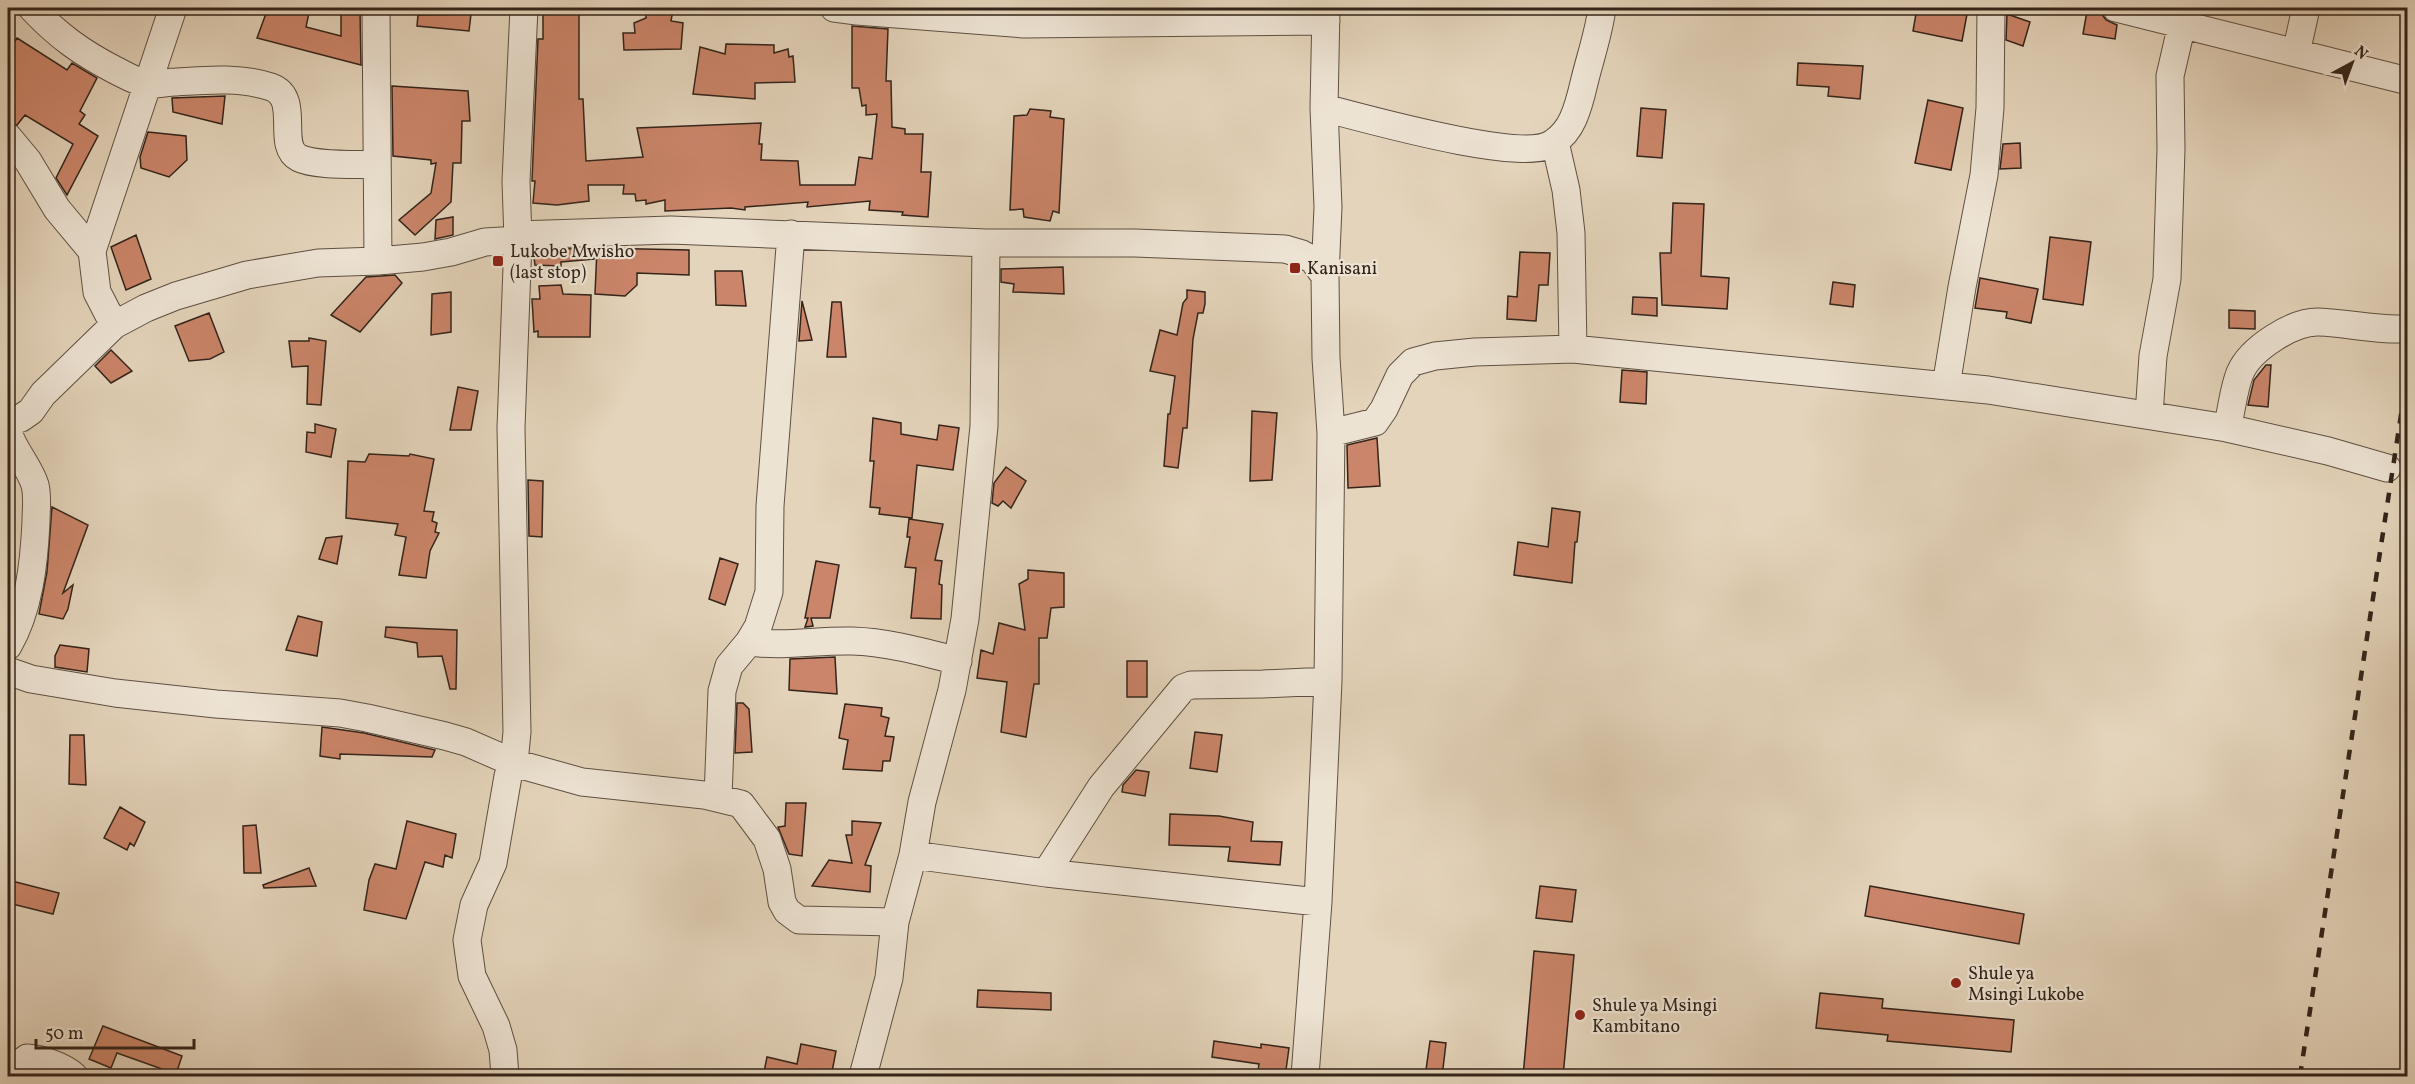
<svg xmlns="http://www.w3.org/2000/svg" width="2415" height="1084" viewBox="0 0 2415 1084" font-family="Vollkorn,serif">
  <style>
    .building { fill: #cb856a; stroke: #33241a; stroke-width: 1.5 }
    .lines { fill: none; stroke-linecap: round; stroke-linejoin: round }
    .minor-casing { stroke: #5f5042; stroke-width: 29 }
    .minor { stroke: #ede3d3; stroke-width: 27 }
    .rail { stroke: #33241a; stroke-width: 4.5; stroke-dasharray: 10 10; stroke-linecap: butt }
    .poi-dot { fill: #8f2418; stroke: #ede3d3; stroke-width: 2 }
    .labels { text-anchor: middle; stroke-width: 4.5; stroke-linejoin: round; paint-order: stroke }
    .poi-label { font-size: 18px; fill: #33241a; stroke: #ede3d3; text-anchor: start }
  </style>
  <rect width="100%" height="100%" fill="#e4d4bb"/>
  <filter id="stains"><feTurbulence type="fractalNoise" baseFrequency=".00333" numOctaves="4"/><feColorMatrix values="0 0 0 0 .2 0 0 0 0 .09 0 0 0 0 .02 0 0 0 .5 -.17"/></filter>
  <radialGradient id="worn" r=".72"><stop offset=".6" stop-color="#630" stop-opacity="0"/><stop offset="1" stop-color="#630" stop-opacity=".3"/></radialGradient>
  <path class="building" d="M 268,8 L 310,8 L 306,27 L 341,36 L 341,12 L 360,11 L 361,65 L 257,38 Z
    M 543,8 L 579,8 L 579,99 L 583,99 L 586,161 L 643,157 L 637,128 L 761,123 L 759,144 L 762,144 L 761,160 L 798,161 L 800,185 L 855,185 L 859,157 L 872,159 L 877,114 L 866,115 L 866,105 L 862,106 L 859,88 L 852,88 L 852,26 L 888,29 L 886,81 L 891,81 L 892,127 L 905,129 L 905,134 L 923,134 L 921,172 L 931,172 L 928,217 L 902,215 L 903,212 L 869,210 L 870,201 L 807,207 L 808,202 L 745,207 L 745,210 L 731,208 L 665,211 L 665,200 L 646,204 L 646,200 L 636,201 L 635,194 L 623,194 L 624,185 L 588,185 L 589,201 L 557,205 L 533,203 L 535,181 L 532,181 L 538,39 L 543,39 Z
    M 646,8 L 673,10 L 671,21 L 683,23 L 681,49 L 624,50 L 623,33 L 635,33 L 634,23 L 646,18 Z
    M 1917,8 L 1934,8 L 1967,14 L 1962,41 L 1913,31 Z
    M 2087,11 L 2101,13 L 2106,20 L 2117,25 L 2115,39 L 2083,34 Z
    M 471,14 L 469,31 L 417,26 L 418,15 Z
    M 2007,14 L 2030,22 L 2023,46 L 2006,40 Z
    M 17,38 L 67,70 L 72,63 L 97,78 L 80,111 L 85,115 L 79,124 L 98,136 L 67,195 L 56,178 L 73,144 L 25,115 L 17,125 L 8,122 L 8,52 Z
    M 726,44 L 774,45 L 774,53 L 788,49 L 789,57 L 793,56 L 795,82 L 755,83 L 755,99 L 693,94 L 700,47 L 725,54 Z
    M 1798,63 L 1863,66 L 1860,99 L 1828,96 L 1829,87 L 1797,85 Z
    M 392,86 L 468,91 L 470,121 L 462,121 L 461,163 L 453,163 L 451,202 L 415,235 L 399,220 L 431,193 L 436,163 L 431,164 L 431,160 L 393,156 Z
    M 225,96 L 222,124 L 173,112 L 172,98 Z
    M 1928,100 L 1963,108 L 1951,170 L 1915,163 Z
    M 1641,108 L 1666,110 L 1662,158 L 1637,156 Z
    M 1030,109 L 1051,111 L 1050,117 L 1064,119 L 1059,213 L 1053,211 L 1050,221 L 1024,217 L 1023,209 L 1010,210 L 1014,116 L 1027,115 Z
    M 148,132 L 186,136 L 187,160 L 169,177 L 141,168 L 140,157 Z
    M 2020,143 L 2021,168 L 2000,169 L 2003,144 Z
    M 1673,203 L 1704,204 L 1701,276 L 1729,278 L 1727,309 L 1662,305 L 1660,253 L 1671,253 Z
    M 453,217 L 453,235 L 435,239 L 436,220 Z
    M 136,235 L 151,279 L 126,290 L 111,247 Z
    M 2050,237 L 2091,242 L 2083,305 L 2043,299 Z
    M 595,248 L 594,259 L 561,262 L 561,266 L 535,265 L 533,250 Z
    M 597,248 L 689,250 L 689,275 L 637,273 L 637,285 L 625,296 L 595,294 Z
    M 1520,252 L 1550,253 L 1548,285 L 1539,285 L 1536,321 L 1507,319 L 1508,296 L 1517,297 Z
    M 1063,267 L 1064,294 L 1013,292 L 1014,284 L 1001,282 L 1001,269 Z
    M 715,271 L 742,271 L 746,306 L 716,305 Z
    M 395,275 L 402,283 L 360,332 L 331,315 L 366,277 Z
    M 1980,278 L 2038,289 L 2031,323 L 2006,318 L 2007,312 L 1975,308 Z
    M 1833,282 L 1855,285 L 1853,307 L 1830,304 Z
    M 561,285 L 563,294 L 591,295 L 590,337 L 538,337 L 538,331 L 534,332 L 532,299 L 540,299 L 539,286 Z
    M 1187,290 L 1205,292 L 1205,304 L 1203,313 L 1198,313 L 1193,339 L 1187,428 L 1183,428 L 1178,468 L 1164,466 L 1168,414 L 1170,414 L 1175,376 L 1150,371 L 1160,330 L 1177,335 L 1183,303 L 1187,298 Z
    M 451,292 L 451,332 L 431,335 L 432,294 Z
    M 1633,297 L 1657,298 L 1657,316 L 1632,314 Z
    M 802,301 L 812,340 L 799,341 Z
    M 832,302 L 841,302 L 846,357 L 827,357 Z
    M 2229,310 L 2255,311 L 2255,329 L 2229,328 Z
    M 209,313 L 224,352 L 210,359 L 189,361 L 175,326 Z
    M 309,338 L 326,341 L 321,405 L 307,404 L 308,366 L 292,367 L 289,341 L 309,341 Z
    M 111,350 L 132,371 L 111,383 L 95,366 Z
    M 2266,365 L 2271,365 L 2268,407 L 2248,405 L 2254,380 Z
    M 1622,370 L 1647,372 L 1646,404 L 1620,402 Z
    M 458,387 L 478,391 L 471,430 L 450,430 Z
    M 1252,411 L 1277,413 L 1272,480 L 1250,481 Z
    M 873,418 L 901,423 L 901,434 L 937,440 L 939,425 L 959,428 L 953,470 L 917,465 L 912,518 L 879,514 L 880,508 L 870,507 L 874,461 L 870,461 Z
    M 315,424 L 336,429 L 331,457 L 306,452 L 307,432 L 315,433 Z
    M 1377,438 L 1380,486 L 1348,488 L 1347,445 Z
    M 369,454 L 409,456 L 410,454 L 434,459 L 424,511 L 434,512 L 432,521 L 437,523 L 435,532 L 439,533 L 430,551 L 426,578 L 399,575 L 406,537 L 395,535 L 398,524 L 346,518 L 348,461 L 365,462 Z
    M 1006,467 L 1026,481 L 1011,508 L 1003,501 L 998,506 L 992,503 L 994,483 Z
    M 528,480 L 543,481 L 542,537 L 529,536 Z
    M 52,507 L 88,525 L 63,593 L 73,585 L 68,609 L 63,619 L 39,614 L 47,572 Z
    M 1552,508 L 1580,512 L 1577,542 L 1575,542 L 1572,583 L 1514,575 L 1518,542 L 1548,547 Z
    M 909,519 L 943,524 L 935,560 L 942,561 L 939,584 L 942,585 L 941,619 L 911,618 L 916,568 L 905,567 L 910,537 L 907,537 Z
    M 342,536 L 337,564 L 319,559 L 326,538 Z
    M 720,558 L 738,564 L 725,605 L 709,599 Z
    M 816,561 L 839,565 L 830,618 L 811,618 L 813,626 L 805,627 L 808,618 L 805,618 Z
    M 1028,570 L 1064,573 L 1064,607 L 1051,608 L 1047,638 L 1039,638 L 1039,684 L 1034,684 L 1026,737 L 1001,732 L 1007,682 L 977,678 L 981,650 L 993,654 L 999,623 L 1025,630 L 1019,584 L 1028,579 Z
    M 298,616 L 322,622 L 317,656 L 286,650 Z
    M 386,627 L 457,630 L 456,689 L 450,689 L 442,656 L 418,657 L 417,643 L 385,637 Z
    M 60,645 L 89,649 L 87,672 L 55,667 L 55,656 Z
    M 835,657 L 837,694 L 789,690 L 790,659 Z
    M 1127,661 L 1147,661 L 1147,697 L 1127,697 Z
    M 737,703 L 743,703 L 749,709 L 752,752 L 735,753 Z
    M 845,704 L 882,708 L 881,716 L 889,718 L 885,736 L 894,737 L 890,761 L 883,761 L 882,771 L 843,769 L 848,740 L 839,738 Z
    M 322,727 L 364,733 L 435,750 L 432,757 L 340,754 L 340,759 L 320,756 Z
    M 1195,732 L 1222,735 L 1217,772 L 1190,768 Z
    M 70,735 L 84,735 L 86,785 L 69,784 Z
    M 1136,770 L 1149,772 L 1145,796 L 1122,792 L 1123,785 Z
    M 786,803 L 806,803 L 802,856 L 789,854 L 778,827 L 785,826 Z
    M 120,807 L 145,822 L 134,846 L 130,843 L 127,850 L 104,838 Z
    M 1170,814 L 1219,816 L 1253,822 L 1251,841 L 1282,842 L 1280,865 L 1228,861 L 1230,847 L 1169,845 Z
    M 407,821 L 456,834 L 452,858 L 445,855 L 443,867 L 425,862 L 406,919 L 364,910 L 369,880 L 375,864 L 396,869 Z
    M 852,821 L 881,823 L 865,865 L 871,866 L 870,892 L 812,886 L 829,860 L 852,863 L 846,835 L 852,835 Z
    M 256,825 L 261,873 L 244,873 L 243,826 Z
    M 309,868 L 316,886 L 264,888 L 263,885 Z
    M 8,880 L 59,893 L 53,914 L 8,903 Z
    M 1540,886 L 1576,890 L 1572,922 L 1536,918 Z
    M 1870,886 L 2024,914 L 2019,944 L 1865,916 Z
    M 1534,951 L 1574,955 L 1563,1077 L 1523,1077 Z
    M 978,990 L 1051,993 L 1051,1010 L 977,1007 Z
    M 1820,993 L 1883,999 L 1882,1008 L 2014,1020 L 2011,1052 L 1887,1041 L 1888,1035 L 1816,1028 Z
    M 103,1026 L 182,1056 L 176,1074 L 117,1053 L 111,1068 L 89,1059 Z
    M 1214,1041 L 1261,1048 L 1261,1044 L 1289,1048 L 1285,1077 L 1257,1077 L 1259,1064 L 1212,1057 Z
    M 1430,1041 L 1446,1043 L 1442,1077 L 1425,1077 Z
    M 801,1044 L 836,1051 L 831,1077 L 763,1077 L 767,1057 L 797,1064 Z"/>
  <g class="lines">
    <defs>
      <path id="minor" d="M 32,8 C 57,35 82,53 115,70 C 125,75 138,83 149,84 C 157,85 167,82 176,82 C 207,80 241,77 271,87 C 302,98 275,146 299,158 C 315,166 357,164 376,165
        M 376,8 L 378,261
        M 834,8 L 857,11 L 1024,24 L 1326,21
        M 2116,8 L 2408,81
        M 2296,53 L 2306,8
        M 1324,108 C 1364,118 1523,164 1553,143 C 1562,137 1569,128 1573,119 C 1579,106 1582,92 1585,79 C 1591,55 1599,32 1602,8
        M 8,137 L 28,161 L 57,209 L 92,251
        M 1555,142 L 1566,190 L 1571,233 L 1573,349
        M 517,235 L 671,230 L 986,243 L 1135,243 L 1261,248 L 1285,249 L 1302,254 L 1313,260 L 1325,276
        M 114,325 L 97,292 L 92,251 L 173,8
        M 1946,386 L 1962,287 L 1984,175 L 1990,108 L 1991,8
        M 2149,415 L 2153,356 L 2167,279 L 2171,149 L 2170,76 L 2182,24
        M 8,422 L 21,418 L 31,411 L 43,394 L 114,325 L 146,308 L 176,296 L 247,275 L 318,263 L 378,261 L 423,257 L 451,252 L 485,242 L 518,240
        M 2227,428 C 2232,410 2233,390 2240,373 C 2250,349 2293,321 2319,322 C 2347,323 2374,330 2402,329
        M 8,432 C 14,451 29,466 35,485 C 38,497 36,509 36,522 C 34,564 29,610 8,646
        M 1331,433 L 1375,422 L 1384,409 L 1400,375 L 1413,362 L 1435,356 L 1475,352 L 1573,349 L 1988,390 L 2227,428 L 2328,451 L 2387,468
        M 749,642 C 785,647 817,640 852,641 C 888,642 923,652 958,661
        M 8,671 L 31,679 L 115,693 L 216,704 L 340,713 L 367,718 L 445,736 L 466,742 L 514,763 L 582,782 L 704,795 L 741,804 L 767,839 L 777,869 L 782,902 L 787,911 L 799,920 L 895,922
        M 718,798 L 722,691 L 729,666 L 749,642 L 758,627 L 769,592 L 770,506 L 791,234
        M 913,855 L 1046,873 L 1318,902
        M 1046,873 L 1101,787 L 1183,688 L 1191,685 L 1263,684 L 1328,681
        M 16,1076 L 21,1063 L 27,1058 C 42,1059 63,1066 74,1076
        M 505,1076 L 503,1050 L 496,1026 L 472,976 L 467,940 L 474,905 L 493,863 L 508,776 L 514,763 L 517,732 L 511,428 L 518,240 L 516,181 L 524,8
        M 863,1076 L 889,978 L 895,922 L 913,855 L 922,802 L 952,690 L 965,619 L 984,426 L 986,243
        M 1305,1076 L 1318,902 L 1328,681 L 1331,433 L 1326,358 L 1325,276 L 1328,207 L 1324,108 L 1326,8"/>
    </defs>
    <use href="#minor" class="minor-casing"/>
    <use href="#minor" class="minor"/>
    <path class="rail" d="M 2300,1076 L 2408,369"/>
  </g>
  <g class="poi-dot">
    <rect x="492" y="255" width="12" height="12" rx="3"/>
    <rect x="1289" y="262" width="12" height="12" rx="3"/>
    <circle cx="1956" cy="983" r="6"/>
    <circle cx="1580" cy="1015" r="6"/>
  </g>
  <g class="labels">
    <g class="poi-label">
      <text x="510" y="257">Lukobe Mwisho<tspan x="510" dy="21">(last stop)</tspan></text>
      <text x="1307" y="274">Kanisani</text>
      <text x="1968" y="979">Shule ya<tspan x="1968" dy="21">Msingi Lukobe</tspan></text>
      <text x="1592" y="1011">Shule ya Msingi<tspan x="1592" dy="21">Kambitano</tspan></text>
    </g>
  </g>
  <rect width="2415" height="1084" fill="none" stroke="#e4d4bb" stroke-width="30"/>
  <rect x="9" y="9" width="2397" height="1066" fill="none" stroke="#33241a" stroke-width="3"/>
  <rect x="15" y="15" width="2385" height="1054" fill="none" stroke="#33241a" stroke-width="1.5"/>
  <g transform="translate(2352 63) rotate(41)" stroke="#ede3d3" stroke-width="4.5" paint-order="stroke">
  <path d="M0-4.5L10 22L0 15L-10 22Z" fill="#33241a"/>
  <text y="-9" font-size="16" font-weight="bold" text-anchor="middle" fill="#33241a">N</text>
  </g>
  <path d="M36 1039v9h158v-9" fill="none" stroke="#33241a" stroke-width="3"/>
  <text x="45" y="1039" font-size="18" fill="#33241a" stroke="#ede3d3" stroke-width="4.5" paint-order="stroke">50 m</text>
  <rect width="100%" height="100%" filter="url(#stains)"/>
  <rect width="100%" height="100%" fill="url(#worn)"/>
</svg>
